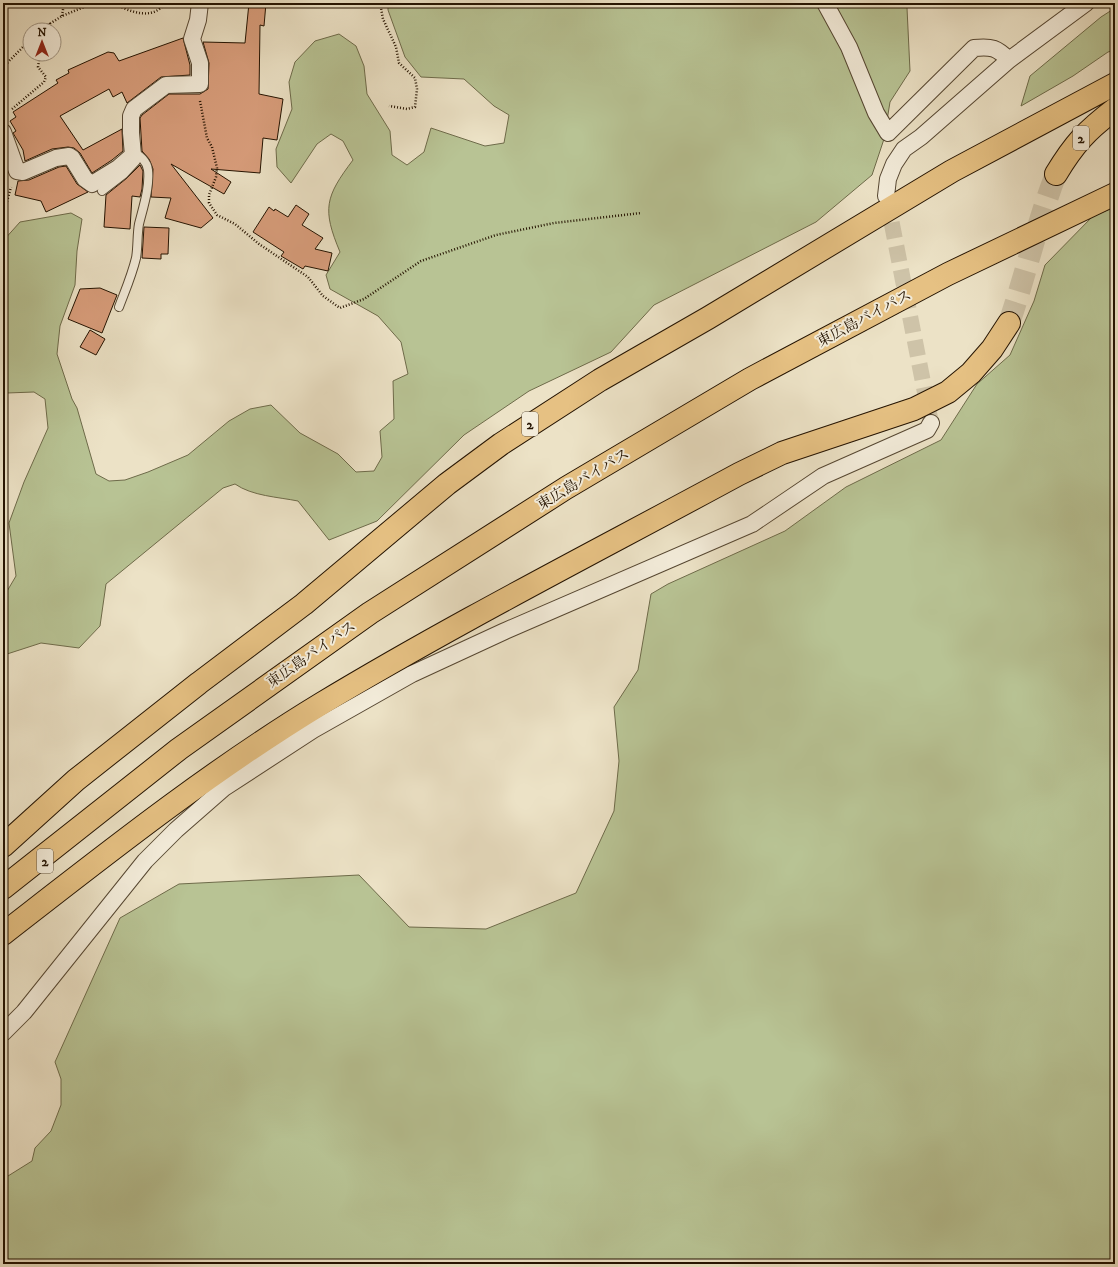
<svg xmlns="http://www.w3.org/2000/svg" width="1118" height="1267" viewBox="0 0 1118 1267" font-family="'IM FELL DW Pica','Noto Serif JP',serif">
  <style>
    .green { fill: #b8c394; stroke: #6e6b4a }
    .building { fill: #d89d7b; stroke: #241301 }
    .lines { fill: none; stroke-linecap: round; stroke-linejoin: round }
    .street-tunnel { stroke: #cec3a8; stroke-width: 16; stroke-dasharray: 16 8; stroke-linecap: butt }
    .highway-tunnel { stroke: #cec3a8; stroke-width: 22; stroke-dasharray: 22 11; stroke-linecap: butt }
    .lane-casing { stroke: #564732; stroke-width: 10 }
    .street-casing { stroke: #564732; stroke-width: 18 }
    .highway-casing { stroke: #241301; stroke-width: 24 }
    .path { stroke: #241301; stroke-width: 2.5; stroke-dasharray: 1 2; stroke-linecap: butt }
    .lane { stroke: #f3ecda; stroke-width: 8 }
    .street { stroke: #f3ecda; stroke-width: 16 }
    .highway { stroke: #e6c183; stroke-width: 22 }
    .labels { text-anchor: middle; stroke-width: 4; stroke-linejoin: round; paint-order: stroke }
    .shield { fill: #f3ecda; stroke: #625442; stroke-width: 1 }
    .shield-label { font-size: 14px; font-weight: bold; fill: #241301 }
    .street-label { font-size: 15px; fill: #241301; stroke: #f3ecda }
  </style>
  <rect width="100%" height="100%" fill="#ece2c6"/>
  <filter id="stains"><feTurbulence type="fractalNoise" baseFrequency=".005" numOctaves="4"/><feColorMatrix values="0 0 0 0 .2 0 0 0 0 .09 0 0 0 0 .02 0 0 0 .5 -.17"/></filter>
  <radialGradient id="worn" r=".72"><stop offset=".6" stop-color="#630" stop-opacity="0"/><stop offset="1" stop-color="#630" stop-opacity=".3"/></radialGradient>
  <path class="green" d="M 388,3 L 910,3 L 907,8 L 910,71 L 890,102 L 884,139 L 872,175 L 816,222 L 654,305 L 611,352 L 529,391 L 464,435 L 377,521 L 329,540 L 298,501 C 278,497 252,496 235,484 L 223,488 L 106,584 L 100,626 L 79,648 L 41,643 L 4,655 L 3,598 L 16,576 L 9,523 L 24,482 L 48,428 L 45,399 L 34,392 L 7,393 L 3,396 L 3,241 L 20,222 L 71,213 L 82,219 L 77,251 L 75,285 L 60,326 L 57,354 L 72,399 L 77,408 L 96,474 L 109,481 L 125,480 L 148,472 L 188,455 L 229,421 L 250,409 L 271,405 L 300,433 L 338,454 L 356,472 L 374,471 L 382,457 L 380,431 L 394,419 L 393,381 L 408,374 L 401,342 L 378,316 L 330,289 L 326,275 L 340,252 C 322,209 325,197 353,160 L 343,141 L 331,134 L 317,144 L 291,183 L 277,167 L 276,149 L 292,109 L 289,82 L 295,62 L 315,41 L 339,34 L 356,46 L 364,66 L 367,94 L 390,131 L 392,155 L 407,165 L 424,152 L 431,128 L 485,146 L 504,143 L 509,115 L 494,106 L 464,79 L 421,77 L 405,57 L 388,10 Z
    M 1115,8 L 1115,50 L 1108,52 L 1073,76 L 1021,106 L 1030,76 L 1101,17 Z
    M 1115,207 L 1115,1264 L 3,1264 L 3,1175 L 8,1176 L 32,1161 L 35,1148 L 51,1131 L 61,1105 L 61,1079 L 55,1062 L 120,918 L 179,884 L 359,875 L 409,927 L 486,929 L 576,893 L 614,811 L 619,761 L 614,707 L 638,670 L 651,594 L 668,584 L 785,531 L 846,487 L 941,440 L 977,384 L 1010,355 L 1034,301 L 1045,265 L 1093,216 Z"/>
  <path class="building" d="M 249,3 L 266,3 L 264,26 L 260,25 L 259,94 L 283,99 L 277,140 L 263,138 L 260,173 L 211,169 L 231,182 L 224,194 L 171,164 L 213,218 L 201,228 L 165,218 L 171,198 L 151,197 L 153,169 L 149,159 L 142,151 L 140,118 L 142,115 L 169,94 L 200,94 L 208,89 L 209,63 L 203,42 L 245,43 Z
    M 183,38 L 190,65 L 190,75 L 161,77 L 127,103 L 122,92 L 113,97 L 109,89 L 60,116 L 83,150 L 122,129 L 123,151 L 112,160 L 92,173 L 80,153 L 74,148 L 68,147 L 52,149 L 25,161 L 23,150 L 13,133 L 16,131 L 10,121 L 16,117 L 13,112 L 58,83 L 56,80 L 69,73 L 68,70 L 108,52 L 114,53 L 119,61 Z
    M 140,165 L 143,171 L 142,189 L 140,197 L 132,196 L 130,229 L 104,227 L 106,195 L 127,178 Z
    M 66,166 L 77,184 L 88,192 L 46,212 L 41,201 L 15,195 L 18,181 L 29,180 L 59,167 Z
    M 296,205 L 309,214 L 302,225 L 323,238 L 315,249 L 332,253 L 328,271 L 305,266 L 303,269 L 281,256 L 284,252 L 253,232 L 269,207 L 274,211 L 275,209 L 288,217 Z
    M 144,227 L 169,228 L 168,254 L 161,254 L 161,259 L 142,258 Z
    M 100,288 L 117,295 L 102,333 L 68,319 L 80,289 Z
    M 90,330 L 105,339 L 96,355 L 80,347 Z"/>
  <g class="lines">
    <path class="street-tunnel" d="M 887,199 L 931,423"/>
    <path class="highway-tunnel" d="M 1009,323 C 1026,274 1037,223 1056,174"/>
    <defs>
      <path id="lane" d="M 102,191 L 124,174 L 136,161
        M 119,307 C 125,291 132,275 136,258 C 138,247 137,235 139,224 C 143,208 150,187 148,170 C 147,161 140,156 133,151"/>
      <path id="street" d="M 825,3 L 849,47 L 876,113 L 888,133 L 974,48 C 992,46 997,48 1009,60
        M 3,132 L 17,171 L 23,172 L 56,158 L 69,156 L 72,158 L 85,179 L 92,184 L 118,168 L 133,155 L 131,133 L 131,116 L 134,109 L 166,85 L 200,84 L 200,63 L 192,39 L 198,20 L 200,3
        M 886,196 L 888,179 L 894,164 L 904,149 L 921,137 L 1009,60 L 1086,3
        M 3,1033 L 24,1012 L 145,861 L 176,830 L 224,788 L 313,730 L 412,674 L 505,631 L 752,524 L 823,476 L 927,430 L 931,423"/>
      <path id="highway" d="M 1056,174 C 1074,144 1087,130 1115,109
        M 3,846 L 76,780 L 199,683 L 304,604 L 447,484 L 501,444 L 600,380 L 708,318 L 952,171 L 1115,84
        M 3,888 L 179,749 L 370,613 L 566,488 L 750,379 L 948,274 L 1115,194
        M 3,934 C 106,854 209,772 321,704 C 457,622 599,550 739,474 L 782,453 L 914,409 L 948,392 L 971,373 L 992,349 L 1009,323"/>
    </defs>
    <use href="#lane" class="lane-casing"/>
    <use href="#street" class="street-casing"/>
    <use href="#highway" class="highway-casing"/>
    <path class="path" d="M 114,3 C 129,12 153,21 165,3
      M 380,3 L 383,19 L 396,47 L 399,63 L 415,78 L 417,89 L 415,107 L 407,109 L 389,106
      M 62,16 L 64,3
      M 40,30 L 62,16 L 94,3
      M 49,30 L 50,23
      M 3,67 L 30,40
      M 200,101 L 207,138 L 212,147 L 217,168 L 216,177 L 209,195 L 209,203 L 217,215 L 235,224 L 259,244 L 308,277 L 323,296 L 340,308 L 364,299 L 421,261 L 496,235 L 554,223 L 641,213
      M 12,109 L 44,82 L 46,77 L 38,67 L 40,54
      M 3,216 L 11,187"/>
    <use href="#lane" class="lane"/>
    <use href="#street" class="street"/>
    <use href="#highway" class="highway"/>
  </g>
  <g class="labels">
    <g class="shield">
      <rect x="1073" y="126" width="16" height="24" rx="3"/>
      <rect x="522" y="412" width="16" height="24" rx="3"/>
      <rect x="37" y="849" width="16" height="24" rx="3"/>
    </g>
    <g class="shield-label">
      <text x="1081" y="143">2</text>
      <text x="530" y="429">2</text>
      <text x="45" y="866">2</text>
    </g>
    <g class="street-label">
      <text transform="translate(864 318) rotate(-28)" y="5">東広島バイパス</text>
      <text transform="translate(583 479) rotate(-31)" y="5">東広島バイパス</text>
      <text transform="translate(311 654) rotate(-35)" y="5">東広島バイパス</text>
    </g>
  </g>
  <rect width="1118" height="1267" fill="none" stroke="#ece2c6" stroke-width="16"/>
  <rect x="4" y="4" width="1110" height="1259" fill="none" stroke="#241301" stroke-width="2"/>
  <rect x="8" y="8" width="1102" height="1251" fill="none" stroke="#241301"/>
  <g transform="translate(42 42)"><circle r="19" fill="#f3ecda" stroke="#a09583"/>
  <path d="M0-3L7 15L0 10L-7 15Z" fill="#8f2418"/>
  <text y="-6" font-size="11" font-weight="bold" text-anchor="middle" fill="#241301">N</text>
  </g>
  <rect width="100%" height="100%" filter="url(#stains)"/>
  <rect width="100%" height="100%" fill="url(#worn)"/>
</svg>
